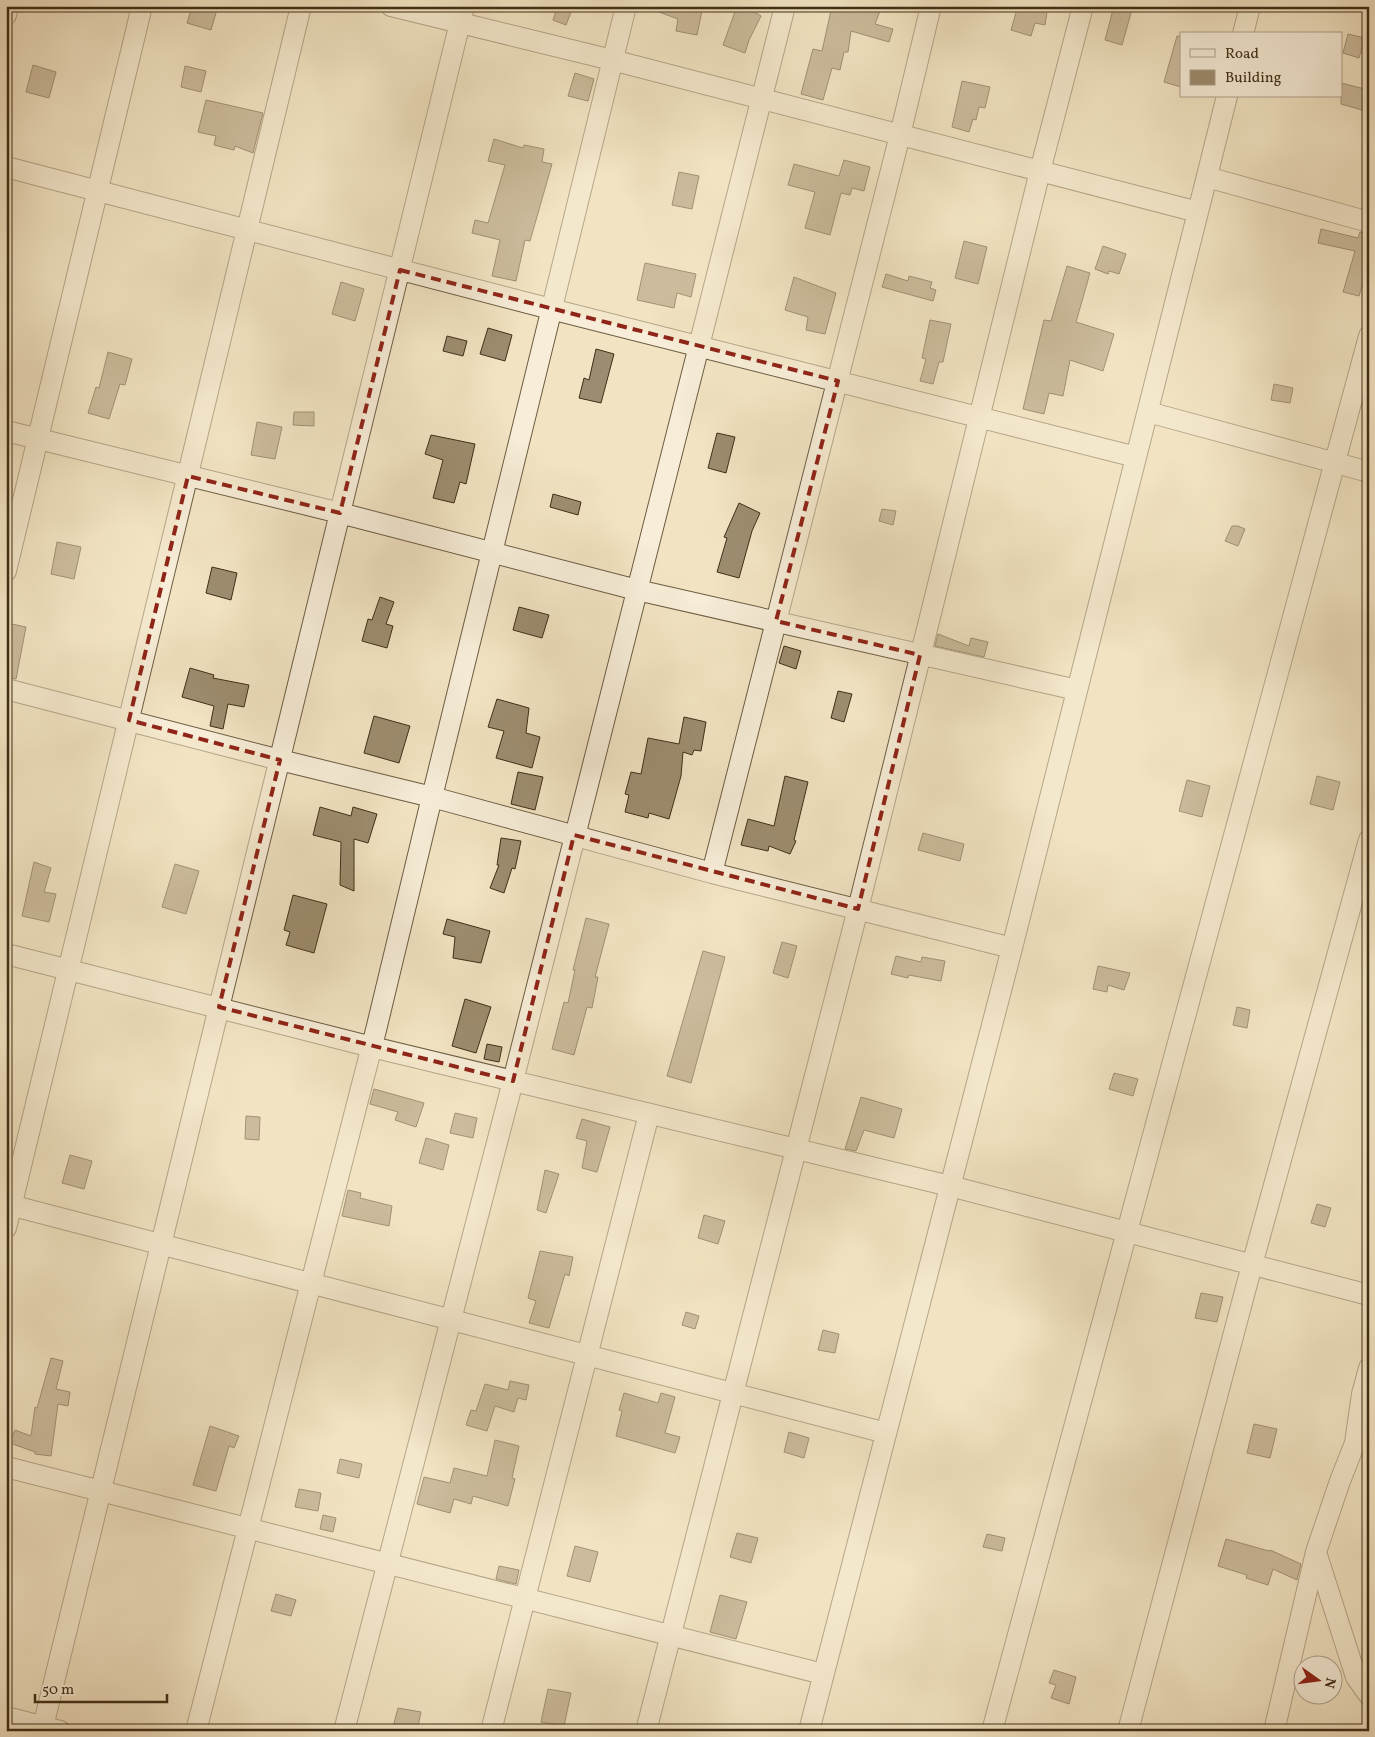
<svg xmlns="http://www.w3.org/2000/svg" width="1375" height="1737" viewBox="0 0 1375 1737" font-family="Vollkorn,serif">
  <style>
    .building { fill: #9d8d70; stroke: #402e17 }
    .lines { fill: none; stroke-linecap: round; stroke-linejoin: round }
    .minor-casing { stroke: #6c5c42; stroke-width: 22 }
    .minor { stroke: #f7edd8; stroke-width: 20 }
    .marked { fill: none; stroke: #8f2418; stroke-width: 4; stroke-dasharray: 10 6; stroke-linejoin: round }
  </style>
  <rect width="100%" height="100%" fill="#f2e4c3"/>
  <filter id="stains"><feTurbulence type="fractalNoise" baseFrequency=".004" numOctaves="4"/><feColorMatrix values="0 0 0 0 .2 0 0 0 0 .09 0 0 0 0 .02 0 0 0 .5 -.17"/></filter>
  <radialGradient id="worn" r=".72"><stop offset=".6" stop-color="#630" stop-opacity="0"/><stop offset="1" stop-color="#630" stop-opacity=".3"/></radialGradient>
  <path class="building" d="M 192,6 L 218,6 L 211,30 L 187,23 Z
    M 558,6 L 571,12 L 566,25 L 553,20 Z
    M 648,6 L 703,6 L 697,35 L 676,31 L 678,19 L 648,8 Z
    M 737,6 L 744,6 L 761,16 L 749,40 L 745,53 L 723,45 Z
    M 832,6 L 844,6 L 860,10 L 862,6 L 864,6 L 880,11 L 875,24 L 893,29 L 889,42 L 851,31 L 848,52 L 844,52 L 840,70 L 832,68 L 823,100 L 801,94 L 813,49 L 822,51 Z
    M 1018,6 L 1048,6 L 1045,25 L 1035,23 L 1031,36 L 1011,30 Z
    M 1114,6 L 1133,6 L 1122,45 L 1105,40 Z
    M 1348,34 L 1365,38 L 1359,58 L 1343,53 Z
    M 1177,36 L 1181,36 L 1181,87 L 1164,82 Z
    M 33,65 L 56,72 L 49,98 L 26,92 Z
    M 185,66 L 206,71 L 201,92 L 181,87 Z
    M 575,73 L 594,79 L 588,101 L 568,96 Z
    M 962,81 L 990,87 L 985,108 L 979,107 L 976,120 L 973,119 L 969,132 L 952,127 Z
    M 1341,83 L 1369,90 L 1369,112 L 1341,104 Z
    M 206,100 L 263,113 L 253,153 L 235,146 L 234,150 L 214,145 L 216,136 L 198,132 Z
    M 494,139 L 523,148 L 524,145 L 544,149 L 542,162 L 552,164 L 530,241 L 525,240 L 516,281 L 492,276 L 500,240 L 472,233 L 475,220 L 488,223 L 505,165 L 488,161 Z
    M 844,160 L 870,167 L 864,191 L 852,188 L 850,195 L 841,193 L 830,235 L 805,228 L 815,192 L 788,185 L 794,164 L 839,176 Z
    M 679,172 L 699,176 L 692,209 L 672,205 Z
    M 1321,229 L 1358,238 L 1360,232 L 1369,234 L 1369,263 L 1359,296 L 1343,292 L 1355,251 L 1318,243 Z
    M 964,241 L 987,247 L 978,284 L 955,278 Z
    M 1103,246 L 1126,254 L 1119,274 L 1109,271 L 1108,274 L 1095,269 Z
    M 645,263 L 696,274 L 691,297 L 677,293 L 674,308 L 637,300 Z
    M 1067,266 L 1090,273 L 1076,322 L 1114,334 L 1103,371 L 1070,360 L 1063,396 L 1049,393 L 1044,414 L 1023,409 L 1044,320 L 1051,321 Z
    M 886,274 L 908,281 L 909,276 L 932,282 L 930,288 L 936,290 L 933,301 L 882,287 Z
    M 794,277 L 836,293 L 825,334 L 806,330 L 808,317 L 785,310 Z
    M 341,282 L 364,289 L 355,321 L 332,314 Z
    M 930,320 L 951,324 L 943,362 L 939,362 L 933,384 L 920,381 L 926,359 L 922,358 Z
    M 488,328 L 512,335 L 505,361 L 480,354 Z
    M 447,336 L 467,341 L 463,356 L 443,351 Z
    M 596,349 L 614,354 L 601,403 L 579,398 L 584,378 L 589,380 Z
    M 108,352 L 132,359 L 125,385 L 120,384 L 109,419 L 88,413 L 96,387 L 99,388 Z
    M 1274,384 L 1293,388 L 1290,403 L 1271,400 Z
    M 294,412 L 314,412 L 314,426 L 293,425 Z
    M 257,422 L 282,427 L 275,459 L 251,455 Z
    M 717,433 L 735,437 L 726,473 L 708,468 Z
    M 431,435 L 475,444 L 466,484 L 460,482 L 454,503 L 433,498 L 443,460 L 425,454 Z
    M 553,494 L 581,502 L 578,515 L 550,507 Z
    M 739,503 L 760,513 L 752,531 L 739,578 L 717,572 L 727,538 L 724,537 Z
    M 882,509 L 896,511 L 893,525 L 879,521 Z
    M 1232,526 L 1238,526 L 1245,529 L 1238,546 L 1225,541 Z
    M 57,542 L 81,547 L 74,579 L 51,574 Z
    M 212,567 L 237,573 L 231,600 L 206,593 Z
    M 380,597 L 394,602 L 386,624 L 393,626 L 387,648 L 362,641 L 368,619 L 372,620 Z
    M 519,607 L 549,615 L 542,638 L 513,630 Z
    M 12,624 L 26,627 L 16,679 L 6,677 L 6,652 Z
    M 938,634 L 969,646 L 971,638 L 988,642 L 984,657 L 935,646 Z
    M 784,646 L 801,651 L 796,669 L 779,663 Z
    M 190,668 L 214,675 L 213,678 L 249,685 L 244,707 L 228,704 L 223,729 L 210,726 L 214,706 L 182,697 Z
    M 838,691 L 852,694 L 844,722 L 831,718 Z
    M 497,699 L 529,708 L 526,733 L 540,737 L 532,768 L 496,758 L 504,731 L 488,727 Z
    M 374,716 L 410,726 L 399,763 L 364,753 Z
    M 684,717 L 706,722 L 701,751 L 694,750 L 692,755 L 683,752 L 681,776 L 669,819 L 649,813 L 648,818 L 625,812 L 629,795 L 625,794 L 631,772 L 641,774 L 648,738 L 679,744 Z
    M 518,772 L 543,777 L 535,810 L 511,804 Z
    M 785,776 L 808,782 L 794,840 L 796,841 L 790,854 L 769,846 L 768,851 L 741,845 L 748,819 L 774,826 Z
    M 1317,776 L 1340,782 L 1333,810 L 1310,804 Z
    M 1187,780 L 1210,786 L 1202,817 L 1179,811 Z
    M 320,807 L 351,816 L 353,807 L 377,814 L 368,843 L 354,839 L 354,891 L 340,885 L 341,842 L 313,835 Z
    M 923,833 L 964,844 L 960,861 L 918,850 Z
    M 501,838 L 521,841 L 515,869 L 512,868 L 504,893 L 490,888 L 499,865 L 497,865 Z
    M 34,862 L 51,868 L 44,892 L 56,894 L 49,922 L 22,916 Z
    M 175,864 L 199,871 L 186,914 L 162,907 Z
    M 293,895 L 327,904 L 314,953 L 286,945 L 290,932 L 284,930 Z
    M 586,918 L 609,924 L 595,977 L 598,977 L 592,1008 L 587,1007 L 574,1055 L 552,1049 L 564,1002 L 568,1003 L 575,970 L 573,970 Z
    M 447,919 L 490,931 L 481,963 L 453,958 L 455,937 L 443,934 Z
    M 782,942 L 797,946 L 788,978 L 773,973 Z
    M 703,951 L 725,957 L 691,1083 L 667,1076 Z
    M 896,956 L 921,962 L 922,957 L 945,961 L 941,981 L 909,975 L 908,978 L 891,974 Z
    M 1098,966 L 1130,973 L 1124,990 L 1108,985 L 1107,992 L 1093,989 Z
    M 465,999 L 491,1007 L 476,1053 L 452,1046 Z
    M 1237,1007 L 1250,1010 L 1247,1028 L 1233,1025 Z
    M 487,1044 L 502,1047 L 499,1062 L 484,1059 Z
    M 1114,1073 L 1138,1079 L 1133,1096 L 1109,1089 Z
    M 374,1089 L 424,1103 L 416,1127 L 395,1120 L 398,1112 L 370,1104 Z
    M 861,1097 L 902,1109 L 894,1138 L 864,1130 L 856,1151 L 845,1149 Z
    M 455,1113 L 477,1118 L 473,1138 L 450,1133 Z
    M 246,1116 L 260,1117 L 259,1140 L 245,1139 Z
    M 582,1119 L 610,1127 L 597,1172 L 582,1168 L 587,1141 L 576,1138 Z
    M 426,1138 L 449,1145 L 443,1170 L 419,1163 Z
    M 70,1155 L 92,1161 L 84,1189 L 62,1183 Z
    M 545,1170 L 559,1174 L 546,1213 L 537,1210 Z
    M 348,1190 L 361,1193 L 360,1198 L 392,1206 L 389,1226 L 342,1216 Z
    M 1317,1204 L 1331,1208 L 1325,1227 L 1311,1223 Z
    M 704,1215 L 725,1221 L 718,1244 L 698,1238 Z
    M 540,1251 L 573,1257 L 569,1276 L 565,1274 L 549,1328 L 529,1323 L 536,1301 L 528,1298 Z
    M 1201,1293 L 1223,1297 L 1217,1322 L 1195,1318 Z
    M 686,1312 L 699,1316 L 695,1329 L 682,1325 Z
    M 823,1330 L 839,1334 L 835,1353 L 818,1350 Z
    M 51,1358 L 63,1361 L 56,1389 L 70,1392 L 68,1406 L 58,1404 L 51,1456 L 35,1454 L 35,1452 L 10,1443 L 15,1430 L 31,1436 L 35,1407 L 37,1408 Z
    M 510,1381 L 529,1385 L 526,1400 L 518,1398 L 514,1412 L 495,1406 L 487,1431 L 466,1425 L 471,1410 L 476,1411 L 485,1384 L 508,1390 Z
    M 624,1393 L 658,1403 L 661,1393 L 675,1397 L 665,1433 L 680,1437 L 675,1453 L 616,1436 L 622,1411 L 619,1410 Z
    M 1254,1424 L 1277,1429 L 1270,1458 L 1247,1453 Z
    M 210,1426 L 239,1436 L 234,1448 L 229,1446 L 216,1491 L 193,1485 Z
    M 789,1432 L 809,1438 L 804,1458 L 784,1452 Z
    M 495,1440 L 519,1446 L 512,1478 L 515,1479 L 508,1506 L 473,1496 L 471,1504 L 454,1499 L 450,1513 L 417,1504 L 424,1477 L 450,1483 L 454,1468 L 487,1476 Z
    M 340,1459 L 362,1464 L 359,1478 L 337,1473 Z
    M 299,1489 L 321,1493 L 318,1511 L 295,1507 Z
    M 323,1515 L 336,1518 L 333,1532 L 320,1529 Z
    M 737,1533 L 758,1538 L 751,1563 L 730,1557 Z
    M 987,1534 L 1005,1538 L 1002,1551 L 983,1547 Z
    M 1226,1539 L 1269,1551 L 1270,1550 L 1301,1564 L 1297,1580 L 1273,1569 L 1268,1585 L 1246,1578 L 1247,1575 L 1218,1566 Z
    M 575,1546 L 598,1552 L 590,1582 L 567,1576 Z
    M 499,1566 L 519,1570 L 516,1584 L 496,1579 Z
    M 276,1594 L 296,1600 L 291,1616 L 271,1611 Z
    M 720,1595 L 747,1602 L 736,1639 L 710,1632 Z
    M 1054,1670 L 1076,1677 L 1069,1704 L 1051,1698 L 1056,1685 L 1049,1683 Z
    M 548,1689 L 571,1693 L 564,1726 L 541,1722 Z
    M 398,1708 L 421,1712 L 417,1731 L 392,1731 Z"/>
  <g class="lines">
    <defs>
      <path id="minor" d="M 391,6 L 612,60 L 1198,212 L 1227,96
        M 931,6 L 900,135 L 712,873 L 1012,948
        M 6,15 L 8,6
        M 1243,34 L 1250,6
        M 6,167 L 551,309 L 1136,457
        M 1207,177 L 1369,222
        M 1148,412 L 1369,472
        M 6,431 L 340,513 L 637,590 L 1077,690
        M 6,571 L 142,6
        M 6,689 L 280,760 L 432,797 L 712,873
        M 6,954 L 372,1047 L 950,1186 L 1369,1295
        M 6,1204 L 886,1433
        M 6,1228 L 301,6
        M 6,1467 L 823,1674
        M 1316,1552 L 1356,1677 L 1369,1695
        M 6,1717 L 60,1731
        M 42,1731 L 464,6
        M 196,1731 L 376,1030 L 432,797 L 626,6
        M 344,1731 L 513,1081 L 785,6
        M 491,1731 L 649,1114
        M 646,1731 L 858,909 L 1040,171 L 1083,6
        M 809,1731 L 1012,948 L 1198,212
        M 992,1731 L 1369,336
        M 1128,1731 L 1252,1265 L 1369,840
        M 1274,1731 L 1316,1552 L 1340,1481 L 1355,1443 L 1362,1394 L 1369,1368"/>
    </defs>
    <use href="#minor" class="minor-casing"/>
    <use href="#minor" class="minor"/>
  </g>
  <path d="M0 0H1375V1737H0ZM 400,270 L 838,381 L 776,621 L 920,655 L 858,909 L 574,835 L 513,1081 L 219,1007 L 280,760 L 129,720 L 188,476 L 340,513 Z" fill="#f2e4c3" fill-opacity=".55" fill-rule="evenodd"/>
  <path class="marked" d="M 400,270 L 838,381 L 776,621 L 920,655 L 858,909 L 574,835 L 513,1081 L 219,1007 L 280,760 L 129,720 L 188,476 L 340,513 Z"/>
  <rect width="1375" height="1737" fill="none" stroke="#f2e4c3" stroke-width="25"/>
  <rect x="8" y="8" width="1360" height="1722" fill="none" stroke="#402e17" stroke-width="2.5"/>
  <rect x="12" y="12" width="1350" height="1712" fill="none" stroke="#402e17"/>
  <rect x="1180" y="32" width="162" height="65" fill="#f7edd8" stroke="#aea18b"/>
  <rect x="1190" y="49" width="25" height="8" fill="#f7edd8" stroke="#aea18b"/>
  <text x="1225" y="58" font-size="15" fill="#402e17">Road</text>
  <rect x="1190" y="70" width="25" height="15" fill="#9d8d70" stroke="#aea18b"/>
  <text x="1225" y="82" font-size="15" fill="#402e17">Building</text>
  <g transform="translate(1318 1680) rotate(104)"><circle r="24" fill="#f7edd8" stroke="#aea18b"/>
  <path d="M0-4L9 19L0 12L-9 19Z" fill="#8f2418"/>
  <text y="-8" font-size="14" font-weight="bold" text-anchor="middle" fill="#402e17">N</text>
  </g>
  <path d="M35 1694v8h132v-8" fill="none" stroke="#402e17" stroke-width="2.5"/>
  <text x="42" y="1694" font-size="15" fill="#402e17" stroke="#f7edd8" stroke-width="4" paint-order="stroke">50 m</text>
  <rect width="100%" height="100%" filter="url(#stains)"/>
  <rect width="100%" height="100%" fill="url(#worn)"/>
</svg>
